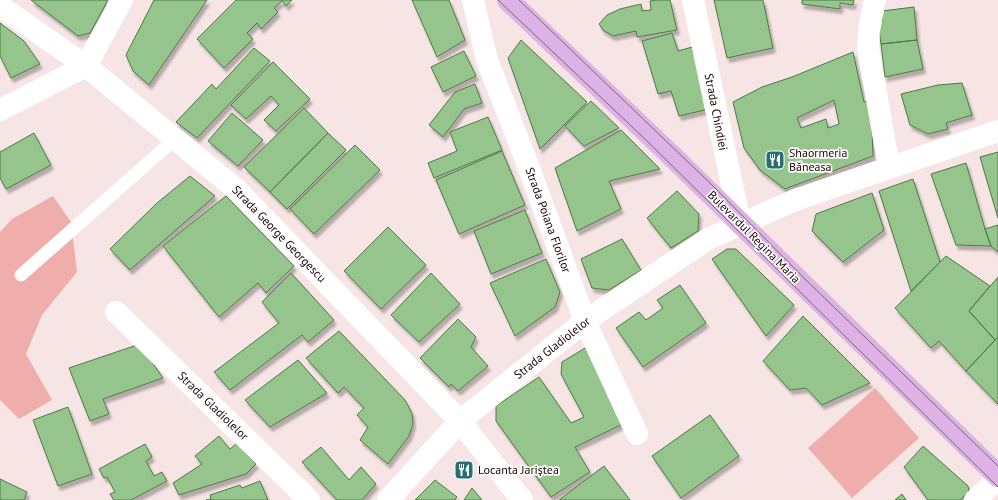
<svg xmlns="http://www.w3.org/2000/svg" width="998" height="500" viewBox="0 0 998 500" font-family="'PT Sans',sans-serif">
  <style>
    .green { fill: #efaeac }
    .building { fill: #95c58c; stroke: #4c7944; fill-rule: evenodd; filter: url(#shadow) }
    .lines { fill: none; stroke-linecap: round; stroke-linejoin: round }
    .lane { stroke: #fff; stroke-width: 13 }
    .street { stroke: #fff; stroke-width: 22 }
    .primary { stroke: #ddb2e6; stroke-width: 22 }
    .tram { stroke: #7e6868; stroke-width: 1 }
    .labels { text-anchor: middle; stroke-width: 3.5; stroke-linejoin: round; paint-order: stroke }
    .street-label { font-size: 12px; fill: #1f0506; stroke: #fff }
    .poi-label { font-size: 12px; fill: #1f0506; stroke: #fff; text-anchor: start }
  </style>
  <defs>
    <filter id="shadow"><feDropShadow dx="2.5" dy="4.5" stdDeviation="1" flood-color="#0004"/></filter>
  </defs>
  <rect width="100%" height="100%" fill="#f7e5e5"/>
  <path class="green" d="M 53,196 L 71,222 L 77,272 L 42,315 L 26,354 L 52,400 L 19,419 L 0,400 L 0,232 L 12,219 Z
    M 875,388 L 919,438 L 852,498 L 808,448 Z"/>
  <path class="building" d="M 31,0 L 108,0 L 90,33 L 78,36 Z
    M 154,0 L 207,0 L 149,85 L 133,71 L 126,55 Z
    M 236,0 L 292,0 L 286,6 L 282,1 L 274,8 L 278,12 L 261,29 L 257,23 L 247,33 L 253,39 L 224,68 L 197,39 Z
    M 412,0 L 449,0 L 465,40 L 437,57 Z
    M 655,0 L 670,0 L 677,30 L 637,37 L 636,31 L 613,36 L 603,30 L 599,24 L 607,15 L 620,9 L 641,4 L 642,11 L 651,10 L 650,1 Z
    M 714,0 L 763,0 L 773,48 L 727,58 Z
    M 802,0 L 854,0 L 853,5 L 840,3 L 840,9 L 802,4 Z
    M 914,7 L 917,40 L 881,44 L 878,22 L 882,22 L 882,11 Z
    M 0,23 L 24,41 L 40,64 L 11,78 L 0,56 Z
    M 672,33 L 678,51 L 692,47 L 709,109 L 679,116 L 671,91 L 658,94 L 642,41 Z
    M 521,40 L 587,102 L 540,149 L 508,58 Z
    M 917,40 L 923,69 L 885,77 L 881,44 Z
    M 254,48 L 270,61 L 197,138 L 176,122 L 212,84 L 216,89 Z
    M 464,51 L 476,76 L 443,92 L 431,67 Z
    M 853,52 L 864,102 L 871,101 L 873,156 L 785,189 L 760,170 L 744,148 L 733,102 L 762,87 L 792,77 ZM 834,100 L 839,124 L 828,128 L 826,119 L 801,128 L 797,118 Z
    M 273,62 L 310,99 L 276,131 L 264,120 L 279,105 L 271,96 L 246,119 L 231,105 Z
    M 962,83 L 972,115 L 946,123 L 948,129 L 928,134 L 910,125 L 901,94 L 938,85 Z
    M 475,84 L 482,103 L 464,109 L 443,137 L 429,125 L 455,92 Z
    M 591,101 L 619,128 L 584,146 L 565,126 Z
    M 304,108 L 328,133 L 270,192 L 244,167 Z
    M 232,113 L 263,140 L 238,166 L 208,141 Z
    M 488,117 L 502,150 L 434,178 L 428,163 L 457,151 L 450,132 Z
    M 621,130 L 660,169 L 609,181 L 621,209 L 577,231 L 555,168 Z
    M 34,133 L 51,165 L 6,189 L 0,178 L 0,152 Z
    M 328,133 L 346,150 L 287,209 L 270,192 Z
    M 355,145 L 380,170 L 314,234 L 290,209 Z
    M 502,151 L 525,205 L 459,234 L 436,180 Z
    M 998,152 L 998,218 L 980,157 Z
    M 966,163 L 985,229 L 991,246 L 956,245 L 931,174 Z
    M 190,176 L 215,196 L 130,270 L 110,249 L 157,203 Z
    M 913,179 L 940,262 L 911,291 L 879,191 Z
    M 677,191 L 699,214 L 698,231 L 671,248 L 647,218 Z
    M 872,193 L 884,230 L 843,262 L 812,231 L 816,214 Z
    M 226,196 L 294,266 L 266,293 L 258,283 L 219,317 L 163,246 Z
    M 525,210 L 542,253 L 491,274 L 474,231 Z
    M 998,225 L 998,252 L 991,246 L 985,229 Z
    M 388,227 L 426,265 L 381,309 L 344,271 Z
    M 622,239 L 641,270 L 609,290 L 592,288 L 581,259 Z
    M 727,249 L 736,249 L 794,305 L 766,336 L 712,259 Z
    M 946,256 L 990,286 L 969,311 L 995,340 L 966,371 L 939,341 L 931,348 L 895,308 Z
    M 546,259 L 560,292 L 555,307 L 515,336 L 490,283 Z
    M 291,273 L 334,320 L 308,342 L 302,335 L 230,390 L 214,372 L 279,323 L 262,302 Z
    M 431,273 L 460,304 L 419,342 L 391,315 Z
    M 998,277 L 998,337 L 995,340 L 969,311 Z
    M 680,285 L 706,323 L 643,367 L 616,328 L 639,312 L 646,320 L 663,308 L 657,300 Z
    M 803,316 L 870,383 L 822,405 L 806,388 L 790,390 L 763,361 Z
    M 458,319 L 476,337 L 471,347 L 488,366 L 458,391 L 451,384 L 449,387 L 420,358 Z
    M 339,331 L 405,400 L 412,413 L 413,424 L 409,436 L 388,464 L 360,440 L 368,427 L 357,415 L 364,408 L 344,387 L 338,393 L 306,358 Z
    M 998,337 L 998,404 L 966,371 Z
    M 140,344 L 163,378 L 103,399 L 109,414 L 90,421 L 69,368 Z
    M 590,345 L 625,423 L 575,447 L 590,472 L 551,497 L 496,421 L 496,406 L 539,377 L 571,423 L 584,417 L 561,374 L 562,362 Z
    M 298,360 L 327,393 L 270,427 L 245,400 Z
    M 68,407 L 92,474 L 58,486 L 33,420 Z
    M 710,415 L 739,456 L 681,498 L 652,456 Z
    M 219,436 L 230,449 L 236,444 L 256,464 L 246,474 L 179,495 L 173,483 L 202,464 L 195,456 Z
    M 145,444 L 152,457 L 146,461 L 154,476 L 162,472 L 167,481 L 131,500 L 114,500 L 110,494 L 115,492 L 107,477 L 104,478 L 99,469 Z
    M 923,446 L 968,486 L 969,492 L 960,500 L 928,500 L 904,467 Z
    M 321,447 L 349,480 L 361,467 L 376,484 L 362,500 L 337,500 L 302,462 Z
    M 604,466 L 630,500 L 559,500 Z
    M 0,479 L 27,492 L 24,500 L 0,500 Z
    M 435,480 L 457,497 L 454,500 L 415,500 Z
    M 260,481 L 268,500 L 206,500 L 211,499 L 210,495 L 240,485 L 242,488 Z
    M 472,488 L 482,500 L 464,500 Z
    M 902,494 L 906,500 L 895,500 Z"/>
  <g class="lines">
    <path class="lane" d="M 21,275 L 175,139"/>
    <path class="street" d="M 473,0 L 487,60 L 526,160 L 585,321 L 637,434
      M 693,0 L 740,223
      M 875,0 L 869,30 L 868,48 L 889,167
      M 0,6 L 86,66 L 236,189 L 460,421 L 522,500
      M 0,110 L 86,66 L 122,0
      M 116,312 L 309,500
      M 388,500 L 460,421 L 585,321 L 708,239 L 795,200 L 998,131
      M 975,500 L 998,479"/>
    <path class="primary" d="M 508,0 L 674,158 L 998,476"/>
    <path class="tram" d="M 498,0 L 646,140 L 998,487
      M 519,0 L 713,186 L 806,280 L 998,466"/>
  </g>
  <defs>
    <symbol id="restaurant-square" viewBox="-11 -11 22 22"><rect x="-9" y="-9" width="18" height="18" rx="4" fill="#257074" stroke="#fff"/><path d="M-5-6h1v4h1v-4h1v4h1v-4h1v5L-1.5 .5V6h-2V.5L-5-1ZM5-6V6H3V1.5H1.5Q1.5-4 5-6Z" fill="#fff"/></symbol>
  </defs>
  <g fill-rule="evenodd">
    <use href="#restaurant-square" x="764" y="149" width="22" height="22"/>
    <use href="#restaurant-square" x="453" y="459" width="22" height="22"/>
  </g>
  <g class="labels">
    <g class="street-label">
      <text transform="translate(716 112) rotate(79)" y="4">Strada Chindiei</text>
      <text transform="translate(548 220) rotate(70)" y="4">Strada Poiana Florilor</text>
      <text transform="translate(279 234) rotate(46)" y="4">Strada George Georgescu</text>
      <text transform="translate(754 237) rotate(45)" y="4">Bulevardul Regina Maria</text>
      <text transform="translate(552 348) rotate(-38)" y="4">Strada Gladiolelor</text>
      <text transform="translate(213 406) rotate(44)" y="4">Strada Gladiolelor</text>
    </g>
    <g class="poi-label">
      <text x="789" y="157">Shaormeria<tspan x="789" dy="14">Băneasa</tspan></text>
      <text x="478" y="474">Locanta Jariștea</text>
    </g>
  </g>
</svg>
